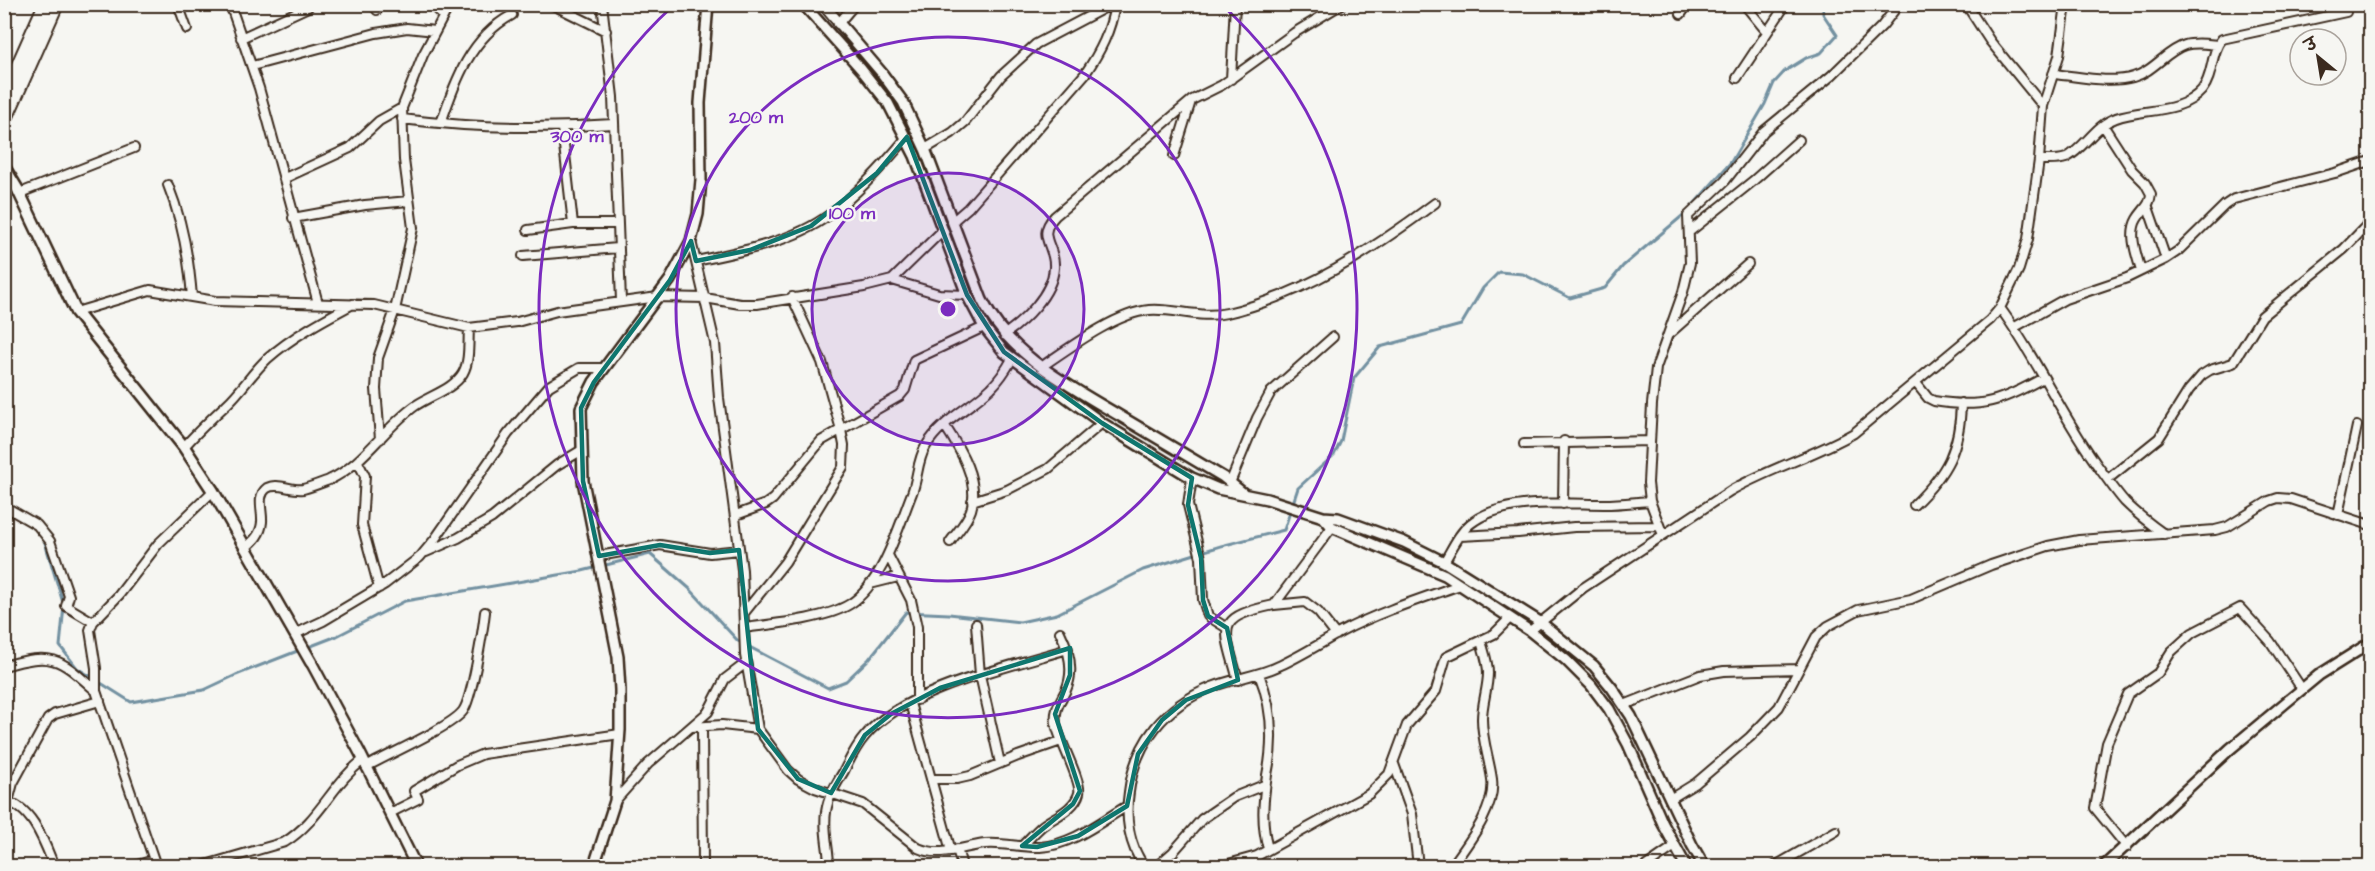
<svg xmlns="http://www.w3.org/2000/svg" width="2375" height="871" viewBox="0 0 2375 871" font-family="'Architects Daughter','Playpen Sans Deva',sans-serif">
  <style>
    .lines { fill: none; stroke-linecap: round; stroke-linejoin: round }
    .stream { stroke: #7391a1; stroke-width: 3 }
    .minor-casing { stroke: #3b2a1e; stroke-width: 12 }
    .tertiary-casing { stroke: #3b2a1e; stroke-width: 14 }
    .secondary-casing { stroke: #3b2a1e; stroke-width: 15 }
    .primary-casing { stroke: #3b2a1e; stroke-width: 16 }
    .minor { stroke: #f6f6f2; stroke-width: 8 }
    .tertiary { stroke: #f6f6f2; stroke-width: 9 }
    .secondary { stroke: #f6f6f2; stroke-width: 10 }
    .primary { stroke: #f6f6f2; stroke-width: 12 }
    .marked { fill: none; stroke: #0f766e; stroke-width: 4.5; stroke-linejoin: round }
    .ring { fill: none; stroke: #7b2cbf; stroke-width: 3 }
    .centre { fill: #7b2cbf; stroke: #f6f6f2; stroke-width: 3 }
    .ring-label { font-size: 18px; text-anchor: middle; font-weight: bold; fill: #7b2cbf; stroke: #f6f6f2; stroke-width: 5; stroke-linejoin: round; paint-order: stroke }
  </style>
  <rect width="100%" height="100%" fill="#f6f6f2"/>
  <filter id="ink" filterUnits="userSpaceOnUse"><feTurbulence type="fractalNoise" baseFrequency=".0167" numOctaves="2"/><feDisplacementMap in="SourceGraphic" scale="12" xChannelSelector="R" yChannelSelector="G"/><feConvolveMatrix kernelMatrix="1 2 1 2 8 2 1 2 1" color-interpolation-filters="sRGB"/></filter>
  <g filter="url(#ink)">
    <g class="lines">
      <path class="stream" d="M 43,536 L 64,606 L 60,646 L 77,668 L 131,702 L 204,690 L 236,675 L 300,650
        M 306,648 L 337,636 L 405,601 L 582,571 L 650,554 L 690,589 L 738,641 L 828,688 L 846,681 L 869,659 L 906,612 L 949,614 L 1020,622 L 1057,614 L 1143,570 L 1221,546 L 1284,530 L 1298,488 L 1334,455 L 1341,441 L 1354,378 L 1380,347 L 1461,325 L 1483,288 L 1499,272 L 1523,274 L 1570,298 L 1605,288 L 1623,266 L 1688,211 L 1731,162 L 1765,104 L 1774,83 L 1785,71 L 1806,58 L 1821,53 L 1837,35 L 1823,14 L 1823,4"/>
      <defs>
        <path id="minor" d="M 178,4 L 187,29
          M 230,4 L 259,88 L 318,303
          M 373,4 L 377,10
          M 431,4 L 443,16
          M 551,4 L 606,31
          M 602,4 L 613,97 L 621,301
          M 1744,4 L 1767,32
          M 1966,4 L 1990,41 L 2043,106
          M 1681,14 L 1688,4
          M 838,24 L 855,4
          M 241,38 L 308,7
          M 252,66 L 376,33 L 407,28 L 435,31
          M 2053,74 C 2078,76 2109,84 2133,77 C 2153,72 2166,51 2185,45 C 2196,42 2207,44 2218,45
          M 1737,78 L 1786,4
          M 1231,79 L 1235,4
          M 402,119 C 472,128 544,129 613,124
          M 441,123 C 455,81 471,37 512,15
          M 2103,125 L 2132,170 L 2145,183 L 2151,194 C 2150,206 2143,209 2137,219 C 2128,234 2137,256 2141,271
          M 562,128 L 573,224
          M 925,149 L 952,133 L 965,122 L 1001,76 L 1036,44 L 1112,4
          M 1174,156 L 1191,101
          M 2039,160 C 2047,160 2058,161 2066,158 C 2085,148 2095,125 2116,118 C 2143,108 2180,115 2202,90 C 2214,75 2210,53 2222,39 L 2346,12
          M 285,178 L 350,148 L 379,121 L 402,108
          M 168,185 C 183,222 189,258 192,297
          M 20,193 L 134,148
          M 2148,207 L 2166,259
          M 293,218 L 365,205 L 409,201
          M 953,221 L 968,208 L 1085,74 C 1100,52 1111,31 1115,4
          M 528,230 L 573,224 L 617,224
          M 1689,232 L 1753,181 L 1799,140
          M 691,241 L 715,343 L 719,398 L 742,570 L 745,655 L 758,729
          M 523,256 L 618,248
          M 696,261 C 739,252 793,242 829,215 C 859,193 884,165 907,137
          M 892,280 L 939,294 L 967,295
          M 2000,308 C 2038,359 2062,418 2100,469 C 2108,480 2116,492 2125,502 C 2137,514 2150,524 2164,534
          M 76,312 L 150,290 L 215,301 L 374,305 L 469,328 L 517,322 L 557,311 L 658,297 L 705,298 L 740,304 L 757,304 L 864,287 L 892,280 L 943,230
          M 2015,327 L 2065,299 L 2127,278 L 2166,259 L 2178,251 L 2225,205 L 2234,199 L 2335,173 L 2370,161
          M 1669,334 L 1748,264
          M 1004,335 C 1024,321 1052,295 1054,268 C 1056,245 1035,237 1055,216 L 1192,100 L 1222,85 L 1294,33 L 1342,4
          M 1041,367 C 1069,348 1116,313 1149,310 C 1175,308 1200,319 1227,313 C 1304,295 1372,250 1435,203
          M 1916,383 L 1928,398 L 1934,401 C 1982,409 2002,401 2043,378
          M 945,426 C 960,449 980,481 971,510 C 967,522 957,532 950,542
          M 380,439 L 376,389 L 378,358 L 395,310 L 413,228 L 404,160 L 402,108 L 423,55 L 450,4
          M 1524,444 L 1649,441
          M 184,447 C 198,431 212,418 227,404 C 242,390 252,373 267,359 C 293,336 323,320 353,304
          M 358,462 L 365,476 L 362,525 L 379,588
          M 1192,478 L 1188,505 L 1201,558 L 1203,600 L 1208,616 L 1227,628
          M 2108,479 L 2159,438 L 2189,390 L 2202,375 L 2210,370 L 2233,363 L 2262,316 L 2344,249 L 2370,222
          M 1230,483 L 1257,418 L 1271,392 L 1333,337
          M 972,501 L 1007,490 L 1048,469 L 1102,423
          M 1563,504 L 1564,441
          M 1914,505 C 1947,473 1960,449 1961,403
          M 4,506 L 37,525 L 50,541 L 69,596 L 66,606 L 93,622
          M 736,515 L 766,504 L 773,499 L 821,441 L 900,396 L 905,390 L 914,360 L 984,327
          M 2338,515 L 2357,426
          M 1663,535 L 1650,501 L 1648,483 L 1652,404 L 1656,368 L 1683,292 L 1690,263 L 1688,216 L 1725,181 L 1764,131 L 1831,76 L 1882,26 L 1899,4
          M 1460,536 L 1518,533 L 1574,527 L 1659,526
          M 245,548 C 254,541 261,534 262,522 C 263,511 256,496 267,488 C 277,482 292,491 303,489 C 311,487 321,483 329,480 C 364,464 383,429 415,406 C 429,396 454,389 463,373 C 470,361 468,342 469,328
          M 426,552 L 458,538 L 492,518 L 557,465 L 582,450
          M 888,555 L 911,600 L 917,627 L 917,700
          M 599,556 L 660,545 L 710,553 L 739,550
          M 1444,562 C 1452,549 1459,533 1470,524 C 1503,497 1565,504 1604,504 C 1620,504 1635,502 1650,501
          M 870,584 L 898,577
          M 1274,605 L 1305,602 L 1318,612 L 1336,635
          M 744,613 L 785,562 L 843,467 L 844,445 L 841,430 L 822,362 L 792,297
          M 976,624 L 980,675 L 1000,763
          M 744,628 C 773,624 826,619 850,604 C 883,583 898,528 912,493 C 918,478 917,460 926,446 C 941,421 970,408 991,388 C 999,380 1006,370 1012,359
          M 1530,631 L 1583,588 L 1730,491 C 1770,468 1814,456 1854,433 L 1990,320 L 2000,308 L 2019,269 L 2028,239 L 2039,160 L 2043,106 L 2059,56 L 2066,4
          M 295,634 L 323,621 L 385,584 L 420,557 L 435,539 L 508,434 L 549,386 L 579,368 L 604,368
          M 4,666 C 54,651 60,659 96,691
          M 1259,674 C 1272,706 1274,741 1267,775 C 1263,801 1261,823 1268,849
          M 1238,680 C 1224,627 1213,618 1274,605 L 1332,527
          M 910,703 L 951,851
          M 1624,705 L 1700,675 L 1724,671 L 1799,669
          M 692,727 L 722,725 L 758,729 L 788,770 L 798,779 L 815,788 L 863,804 L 918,848 C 941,858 961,847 985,844 C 1003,842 1022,848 1040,847 C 1072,845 1100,822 1127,806
          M 702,727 L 703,866
          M 1394,764 L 1412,814 L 1418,866
          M 366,767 C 387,755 451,727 463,711 C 472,699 483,630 485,612
          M 931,779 L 957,779 L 970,776 L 1018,756 L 1061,741
          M 1670,799 L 1696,783 L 1750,737 L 1779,707 L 1816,637 L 1828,626 L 1858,610 L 1911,599 L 1991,565 L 2048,546 L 2079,540 L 2215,530 L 2227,527 L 2269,501 L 2278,498 L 2291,499 L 2370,525
          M 4,801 C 32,805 45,844 54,866
          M 615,801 L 648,764 L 708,712 L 725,679 L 746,663
          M 8,802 L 13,783 L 48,719 L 55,714 L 100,701
          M 390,813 L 418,799 L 414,791 L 457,765 L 483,754 L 620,734
          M 1022,846 C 1029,839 1035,832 1042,826 C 1054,817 1075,809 1079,793 C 1082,782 1059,740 1056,724 C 1054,709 1060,702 1066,690 C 1075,670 1069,650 1060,632
          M 2127,847 L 2095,808 L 2107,743 L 2128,694 L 2158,673 L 2171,652 L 2192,633 L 2240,608 L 2270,641 L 2302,689
          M 957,849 L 962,866
          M 1257,856 L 1259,866
          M 134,866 L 154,860
          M 156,866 L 96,691 L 96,668 L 90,630 L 93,622 L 119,595 L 158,544 L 213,491
          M 202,866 L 285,842 C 319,821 332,784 363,760
          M 829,866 C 829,848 823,831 826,812 C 828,797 836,784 844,771 C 850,759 856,746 865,736 C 902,690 1012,666 1068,649
          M 1144,866 C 1129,845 1125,818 1129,792 C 1135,742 1165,706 1212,687 C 1234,678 1259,676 1281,665 C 1302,655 1321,643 1341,632 C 1379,612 1420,599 1460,585
          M 1157,866 L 1173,852 L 1202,819 L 1234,797 L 1264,785
          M 1221,866 L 1257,856 L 1369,794 L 1389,774 L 1407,725 L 1436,691 L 1446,657 L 1494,634 L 1510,618
          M 1452,866 C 1468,843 1496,809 1492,779 C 1489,758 1482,740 1482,719 C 1482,703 1488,688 1488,673 C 1488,662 1484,652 1481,641
          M 1646,866 L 1675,846
          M 1775,866 L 1836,831"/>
        <path id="tertiary" d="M 803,4 L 861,69 L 888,103 L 915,156 L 967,295 L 984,327 L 1004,352 L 1102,423 L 1192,478 L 1218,489 L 1267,499 L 1323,517 L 1338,518 L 1404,542 L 1444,562 L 1540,622 L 1594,666 L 1612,688 L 1631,716 L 1692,845 L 1704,866
          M 823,4 L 881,72 L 903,102 L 925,149 L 982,300 C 1010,356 1068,385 1120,416 C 1154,436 1189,457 1223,477 L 1243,493
          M 1323,517 L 1332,527 L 1445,575 L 1530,631 L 1566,660 L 1591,685 L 1609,709 L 1628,744 L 1663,824 L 1686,866
          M 311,662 L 360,753 L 416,866
          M 594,866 L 615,801 L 620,730 L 620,690 L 618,657 L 583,481 L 581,408 L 594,382 L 670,280 L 691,241 L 698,214 L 701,180 L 700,103 L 708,4
          M 2104,866 L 2230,749 L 2319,675 L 2370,643"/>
        <path id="secondary" d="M 4,167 L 18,190 L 76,312 L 184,447 L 213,491 L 311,662"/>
        <path id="primary" d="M 4,96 L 45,4
          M 4,123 L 57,4"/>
      </defs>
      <use href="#minor" class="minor-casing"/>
      <use href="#tertiary" class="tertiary-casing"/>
      <use href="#secondary" class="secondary-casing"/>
      <use href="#primary" class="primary-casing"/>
      <use href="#minor" class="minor"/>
      <use href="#tertiary" class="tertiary"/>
      <use href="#secondary" class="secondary"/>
      <use href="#primary" class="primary"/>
    </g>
  </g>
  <path class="marked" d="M 907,137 L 967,295 L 1004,352 L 1102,423 L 1192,478 L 1188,505 L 1201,558 L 1203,600 L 1208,616 L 1227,628 L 1238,680 L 1186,700 L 1162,720 L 1138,754 L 1127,806 L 1078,836 L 1037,847 L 1022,846 L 1073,804 L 1080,791 L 1055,714 L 1070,675 L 1070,648 L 940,688 L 891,714 L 865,735 L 831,793 L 798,779 L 758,729 L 739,550 L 710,553 L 660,545 L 599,556 L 583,481 L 581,408 L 594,382 L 670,280 L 691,241 L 696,261 L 750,250 L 811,226 L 877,173 Z"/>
  <circle cx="948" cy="309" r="136" fill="#7b2cbf" fill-opacity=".12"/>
  <g class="ring">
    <circle cx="948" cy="309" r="136"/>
    <circle cx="948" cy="309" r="272"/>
    <path d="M1222 5A409 409 0 1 1 674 5"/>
  </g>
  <circle cx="948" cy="309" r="9" class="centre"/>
  <g class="ring-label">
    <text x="756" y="123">200 m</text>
    <text x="577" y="142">300 m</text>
    <text x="852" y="219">100 m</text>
  </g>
  <rect width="2375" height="871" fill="none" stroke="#f6f6f2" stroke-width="24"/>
  <rect x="12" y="12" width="2351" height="847" fill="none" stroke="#3b2a1e" stroke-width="2" filter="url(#ink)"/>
  <g transform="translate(2318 57) rotate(330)"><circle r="28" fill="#f6f6f2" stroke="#aba49d" stroke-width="1.5"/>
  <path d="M0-4.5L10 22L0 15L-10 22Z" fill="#3b2a1e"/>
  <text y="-9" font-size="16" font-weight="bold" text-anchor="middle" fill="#3b2a1e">उ</text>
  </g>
</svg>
